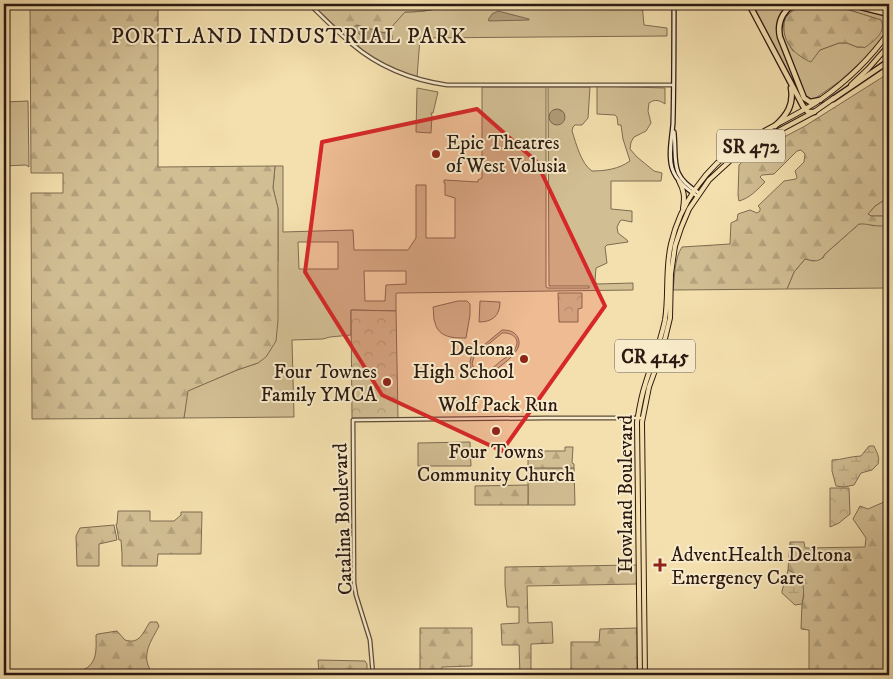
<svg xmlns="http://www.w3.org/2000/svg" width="893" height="679" viewBox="0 0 893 679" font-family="'IM FELL DW Pica',serif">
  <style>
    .grass { fill: #d2be93; stroke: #7e6c52; fill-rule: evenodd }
    .forest { fill: url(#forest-firs); stroke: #7e6c52 }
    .wetland { fill: url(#wetland-marsh); stroke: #7e6c52 }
    .park { fill: url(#park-crowns); stroke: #7e6c52 }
    .water { fill: url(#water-ripples); stroke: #7b6850 }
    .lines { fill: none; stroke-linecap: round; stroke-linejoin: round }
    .tertiary-casing { stroke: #5d4b39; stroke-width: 5 }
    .secondary-casing { stroke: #2b1912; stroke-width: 5.5 }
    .primary-casing { stroke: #2b1912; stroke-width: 6 }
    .trunk-casing { stroke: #2b1912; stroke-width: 6 }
    .motorway-casing { stroke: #2b1912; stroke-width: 7 }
    .tertiary { stroke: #f8ebca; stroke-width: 2.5 }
    .secondary { stroke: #f8ebca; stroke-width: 3 }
    .primary { stroke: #f4e0ae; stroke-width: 4 }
    .trunk { stroke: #f4e0ae; stroke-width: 4 }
    .motorway { stroke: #f4e0ae; stroke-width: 4.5 }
    .marked { fill: #d62828; fill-opacity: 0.2; stroke: #d62828; stroke-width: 4; stroke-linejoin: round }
    .poi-dot { fill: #8f2418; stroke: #f8ebca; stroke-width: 2 }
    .labels { text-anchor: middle; stroke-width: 4; stroke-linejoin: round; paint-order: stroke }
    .shield { fill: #f8ebca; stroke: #685849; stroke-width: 1 }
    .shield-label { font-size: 19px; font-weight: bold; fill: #2b1912 }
    .poi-label { font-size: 20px; fill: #2b1912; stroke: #f8ebca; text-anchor: start }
    .street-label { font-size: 20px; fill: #2b1912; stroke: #f8ebca }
    .quarter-label { font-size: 22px; letter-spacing: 1px; fill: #2b1912; stroke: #f8ebca }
  </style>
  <defs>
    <pattern id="forest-firs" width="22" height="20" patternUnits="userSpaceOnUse" patternTransform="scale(1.25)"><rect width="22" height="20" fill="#d2be93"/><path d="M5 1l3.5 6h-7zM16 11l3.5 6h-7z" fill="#b4a37e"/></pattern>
    <pattern id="wetland-marsh" width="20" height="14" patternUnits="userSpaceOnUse" patternTransform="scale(1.25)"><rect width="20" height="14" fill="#d2be93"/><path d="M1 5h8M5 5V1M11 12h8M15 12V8" fill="none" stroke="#b4a37e"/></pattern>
    <pattern id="park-crowns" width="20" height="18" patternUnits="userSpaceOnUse" patternTransform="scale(1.25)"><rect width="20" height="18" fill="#d2be93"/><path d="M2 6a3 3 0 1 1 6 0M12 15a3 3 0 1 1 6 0" fill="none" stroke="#b4a37e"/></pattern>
    <pattern id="water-ripples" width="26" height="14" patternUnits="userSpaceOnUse" patternTransform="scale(1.25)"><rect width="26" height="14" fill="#b09c79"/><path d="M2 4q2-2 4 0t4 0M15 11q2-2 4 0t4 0" fill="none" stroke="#8f7e62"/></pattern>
  </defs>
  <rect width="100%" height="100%" fill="#f4e0ae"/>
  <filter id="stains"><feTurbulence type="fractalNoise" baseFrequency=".004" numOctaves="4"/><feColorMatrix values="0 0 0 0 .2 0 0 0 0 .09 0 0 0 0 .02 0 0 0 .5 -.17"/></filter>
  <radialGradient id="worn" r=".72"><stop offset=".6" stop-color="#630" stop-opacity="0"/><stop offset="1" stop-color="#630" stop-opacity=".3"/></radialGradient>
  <path class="grass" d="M 451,4 L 642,4 L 644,25 L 667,28 L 667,36 L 420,38 L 417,78 L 387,68 L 357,47 L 361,42 L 379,36 L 405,12 C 421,12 437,10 451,4 Z
    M 750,4 L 792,4 L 788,8 L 778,31 L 803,98 L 801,100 Z
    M 796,4 L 809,4 C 803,7 795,9 790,13 C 778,22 786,41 793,51 L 815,55 L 820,50 L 839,43 L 847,43 L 857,47 L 864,47 L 881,20 L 830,4 L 840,4 L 889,17 L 889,29 L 872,51 L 861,62 L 840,81 L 813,100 L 807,99 C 800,83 779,40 781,26 C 782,16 790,10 796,4 Z
    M 597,86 L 665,88 L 665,104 C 659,100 655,99 649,103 L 648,111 L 651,123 L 646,131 L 634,137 L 631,142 L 630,149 L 637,157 L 654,171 L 662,173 L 661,181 L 611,181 L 611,209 L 632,211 L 632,222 L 622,220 L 620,221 L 617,227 L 618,233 L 627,240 L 628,242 L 607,245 L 605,247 L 607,263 L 596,268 L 595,281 L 597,284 L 633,283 L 633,290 L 397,293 L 396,294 L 396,311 L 351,310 L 351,335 L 330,337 L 323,339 L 292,340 L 294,417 L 184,418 L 187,391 L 237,370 L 258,363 L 278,260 L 278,209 L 273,188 L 275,166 L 283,166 L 283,232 L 353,230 L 354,250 L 408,250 L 416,238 L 416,185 L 426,185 L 426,238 L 455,238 L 455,198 L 445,195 L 445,183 L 444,183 L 444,180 L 478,182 L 478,180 L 482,178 L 482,87 L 546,87 L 546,287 L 548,288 L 589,288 L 589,286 L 549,286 L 548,87 L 590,87 L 588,118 L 582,125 L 575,125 L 573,127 L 572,131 C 576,143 581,164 592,171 C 605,171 619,169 630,161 L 623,139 L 621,125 L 618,125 L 617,117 L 615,115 L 597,114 ZM 298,242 L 338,242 L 338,269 L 299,269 ZM 364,271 L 406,271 L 406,284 L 386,285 L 385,301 L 365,301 Z
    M 417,88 L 438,92 L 433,113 L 431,113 L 431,114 L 432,115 L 431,133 L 416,132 Z
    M 28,101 L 29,167 L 26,165 L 4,166 L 4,102 Z
    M 889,197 L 889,288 L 787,289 L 794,272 L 805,259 L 813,261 L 823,258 L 825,254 L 859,224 L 865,223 L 874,226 L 882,216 L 871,216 L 868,214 L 875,206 Z
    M 458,301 L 467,301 L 470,304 L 470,315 L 466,338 C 454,338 439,338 435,323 C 433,318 434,312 433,307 Z
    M 480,301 L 500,302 C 500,316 492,322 479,322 Z
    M 502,330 C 508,330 515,331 518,338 C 525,352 497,368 487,376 C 474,375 466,369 472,355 ZM 502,333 C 511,332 520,338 516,347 C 514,353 506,357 501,361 C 492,368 480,382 472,364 L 474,356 Z
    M 470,442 L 471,466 L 418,466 L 418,443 Z
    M 528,468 L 574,468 L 575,505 L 528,505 Z"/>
  <path class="forest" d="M 30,4 L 158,4 L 158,167 L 275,166 L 273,188 L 278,208 L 278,320 L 276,341 L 266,357 L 258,363 L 237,370 L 188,391 L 184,418 L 32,419 L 31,193 L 63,193 L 63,173 L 31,173 Z
    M 311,4 L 451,4 C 437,10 421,12 405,12 L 388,31 L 362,42 L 357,47 L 338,30 Z
    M 809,4 L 830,4 L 881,20 C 887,32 873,42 864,48 L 863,47 L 857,47 L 847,43 L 839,43 L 820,50 L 811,62 C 796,56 783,43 784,26 C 784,22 785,18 788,15 C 793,9 802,7 809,4 Z
    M 889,73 L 889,197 L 875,206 L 868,214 L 871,216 L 885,216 L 889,221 L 889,224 C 879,229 869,223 859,224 L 825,254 C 820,263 814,261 805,259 L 794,272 L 787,289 L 673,290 C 675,276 674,259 682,247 L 730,244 L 731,223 L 737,220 L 738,214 L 750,210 L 757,213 L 760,211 L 760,208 L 758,206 L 784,181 L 796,179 L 797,177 L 795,171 L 804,162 L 805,154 L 801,150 L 797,151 L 774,174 L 762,175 L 760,177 L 765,182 C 757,190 750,198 739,201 L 738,195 L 739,165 L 752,154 L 805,126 Z
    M 565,447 L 573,447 L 572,463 L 574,464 L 574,468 L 528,468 L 528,451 L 565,451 Z
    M 528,485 L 528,505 L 475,505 L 475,486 Z
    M 884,502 L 885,534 L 889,540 L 889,675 L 809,675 L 809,630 L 801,629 L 802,604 L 804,595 L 788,570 L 790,542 L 804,542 L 805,548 L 865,547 L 866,538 L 853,519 L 860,506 L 868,509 Z
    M 118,511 L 150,511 L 150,521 L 174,521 L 181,515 L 181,512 L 202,512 L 201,554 L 158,554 L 157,566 L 122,566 L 122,554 L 121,540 L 119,540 L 116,524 L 117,524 Z
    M 114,525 L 117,540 L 99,544 L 99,566 L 77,566 L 76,536 L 80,528 Z
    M 638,565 L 638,584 L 527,586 L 528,623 L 552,622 L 553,643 L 531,644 L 531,675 L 520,675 L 519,645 L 502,645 L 501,624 L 519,623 L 519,607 L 507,607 L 505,585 L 505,567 Z
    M 150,622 L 157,622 L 159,626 C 153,638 143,651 148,665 C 149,669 152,672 155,675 L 141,675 L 140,672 C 133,669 127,669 120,671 L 117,675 L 66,675 L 69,672 C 73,671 81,671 85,669 C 98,662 96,647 96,635 L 98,634 L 117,631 L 125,640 C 140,645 143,632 150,622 Z
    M 420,628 L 472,628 L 472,666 L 442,667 L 441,675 L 420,674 Z
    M 637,628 L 637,675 L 571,675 L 571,642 L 599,642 L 600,629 Z
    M 318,660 L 365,661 L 367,664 L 367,675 L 319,675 Z"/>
  <path class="wetland" d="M 869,446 L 874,446 C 877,453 880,457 878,464 L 872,470 L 861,473 L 854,485 L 844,487 L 836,486 L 832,471 L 832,460 C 842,460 851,456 861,456 Z
    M 788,570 C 805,576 805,589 802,604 L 795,605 L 782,593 L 782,591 Z"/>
  <path class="park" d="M 558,293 L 582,293 L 582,308 L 578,309 L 578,322 L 559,322 Z
    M 351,310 L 396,311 L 398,418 L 352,418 Z
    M 830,488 L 849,488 L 850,514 L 839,523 L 830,527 Z"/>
  <path class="water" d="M 498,11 L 529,19 L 529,20 L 489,21 L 488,20 L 492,14 Z
    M 357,25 L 392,35 L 392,40 C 382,47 384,41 376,40 C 373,40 371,41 368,41 L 357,32 L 353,27 Z
    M549 117a8 8 0 1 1 16 0a8 8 0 1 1-16 0Z"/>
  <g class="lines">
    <defs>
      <path id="tertiary" d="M 309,4 C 323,17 337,32 352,44 C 379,67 413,80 447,85 L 673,85
        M 373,675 L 370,640 L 356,595 L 354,583 L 353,420 L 546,418 L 642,418"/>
      <path id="secondary" d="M 674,4 C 674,43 674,83 673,123 C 672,137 668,154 672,168 C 676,181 687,189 697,196
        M 674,132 C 677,162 669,175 699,193"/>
      <path id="primary" d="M 679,181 C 684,190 685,197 683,208
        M 640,675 L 637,422 C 639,410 641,397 645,385 C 652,362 660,344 665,320 C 669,295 665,269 671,244 C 680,204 706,167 741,144 C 766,129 793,117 817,102
        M 645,675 L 642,422 L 649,387 L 662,351 L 670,318 L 671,274 L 675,246 L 681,228 L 689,209 L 709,180 L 733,158 L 754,144 L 812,113"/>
      <path id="trunk" d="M 851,85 L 868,69 L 889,45
        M 820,100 C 847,81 870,59 889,32
        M 814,112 L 834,98"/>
      <path id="motorway" d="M 749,4 L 803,106 L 808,112 L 814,112
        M 794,4 C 782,12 777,23 780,37 L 804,98 L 810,102 L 820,100
        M 849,4 L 889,14
        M 884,4 L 889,5
        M 833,99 L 889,61
        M 775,126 C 787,115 794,105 791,88"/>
    </defs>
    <use href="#tertiary" class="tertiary-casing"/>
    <use href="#secondary" class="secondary-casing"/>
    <use href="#primary" class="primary-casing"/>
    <use href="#trunk" class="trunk-casing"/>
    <use href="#motorway" class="motorway-casing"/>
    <use href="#tertiary" class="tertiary"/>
    <use href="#secondary" class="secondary"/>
    <use href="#primary" class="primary"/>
    <use href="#trunk" class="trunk"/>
    <use href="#motorway" class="motorway"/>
  </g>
  <path class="marked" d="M 477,109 L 536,161 L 605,306 L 502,451 L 382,395 L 305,272 L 322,142 Z"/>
  <g class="poi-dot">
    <circle cx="436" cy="154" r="5"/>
    <circle cx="524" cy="359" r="5"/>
    <circle cx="387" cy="382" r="5"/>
    <circle cx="496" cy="431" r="5"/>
    <path d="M657.5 557.5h5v5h5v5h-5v5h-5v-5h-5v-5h5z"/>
  </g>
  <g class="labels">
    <g class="shield">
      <rect x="717" y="129.5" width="68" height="33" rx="4"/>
      <rect x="615" y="339.5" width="80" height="33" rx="4"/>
    </g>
    <g class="shield-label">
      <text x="751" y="153">SR 472</text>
      <text x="655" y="363">CR 4145</text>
    </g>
    <g class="poi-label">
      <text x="446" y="149">Epic Theatres<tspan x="446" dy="23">of West Volusia</tspan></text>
      <text x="514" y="355" text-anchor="end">Deltona<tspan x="514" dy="23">High School</tspan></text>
      <text x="377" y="378" text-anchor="end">Four Townes<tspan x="377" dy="23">Family YMCA</tspan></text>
      <text x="496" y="458" text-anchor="middle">Four Towns<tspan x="496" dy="23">Community Church</tspan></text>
      <text x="671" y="561">AdventHealth Deltona<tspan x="671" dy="23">Emergency Care</tspan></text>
    </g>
    <g class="street-label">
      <text x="498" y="411">Wolf Pack Run</text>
      <text transform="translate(625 494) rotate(-90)" y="7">Howland Boulevard</text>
      <text transform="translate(342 519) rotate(-92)" y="7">Catalina Boulevard</text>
    </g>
    <g class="quarter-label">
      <text x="289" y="43">PORTLAND INDUSTRIAL PARK</text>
    </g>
  </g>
  <rect width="893" height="679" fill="none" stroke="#f4e0ae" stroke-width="20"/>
  <rect x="5" y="5" width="883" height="669" fill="none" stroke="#2b1912" stroke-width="2.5"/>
  <rect x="10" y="10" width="873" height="659" fill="none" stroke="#2b1912"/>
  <rect width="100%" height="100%" filter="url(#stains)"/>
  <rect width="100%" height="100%" fill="url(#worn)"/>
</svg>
